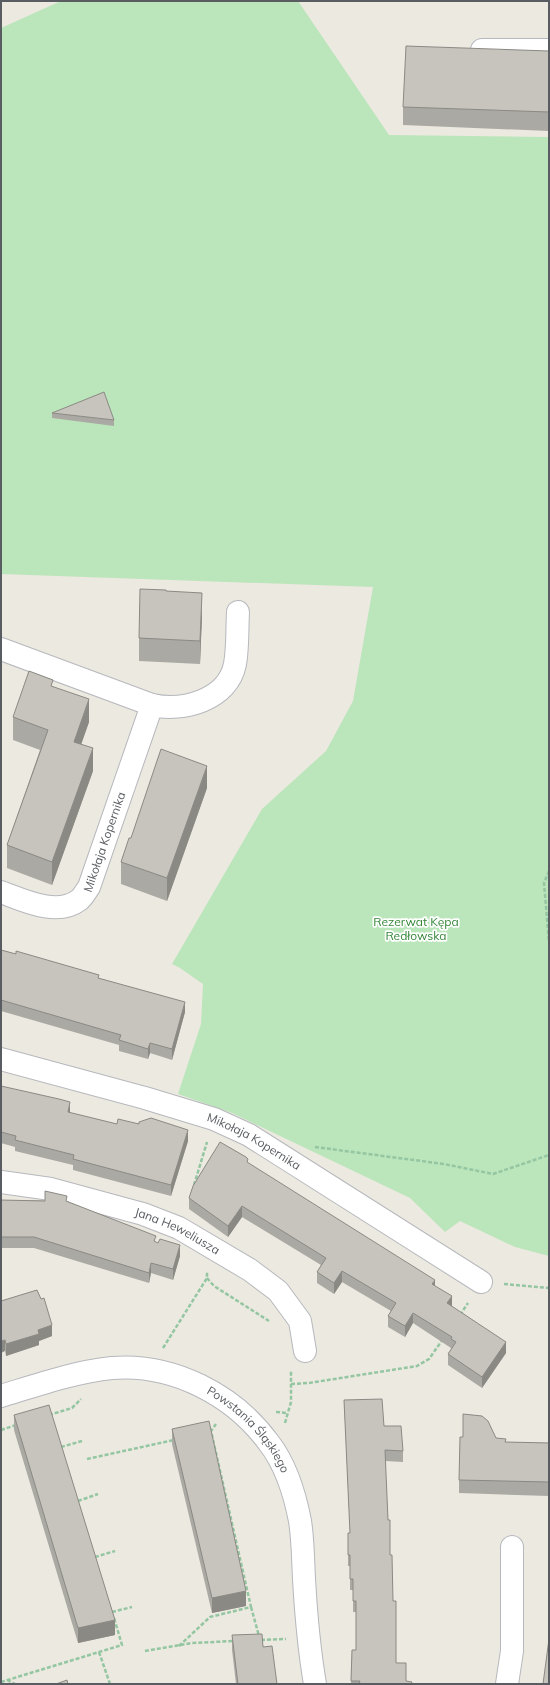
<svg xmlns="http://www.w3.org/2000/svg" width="550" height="1685" viewBox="0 0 550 1685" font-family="Mulish,sans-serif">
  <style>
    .green { fill: #bbe5bb }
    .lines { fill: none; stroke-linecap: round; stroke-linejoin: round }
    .minor-casing { stroke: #b6b8bd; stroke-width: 24 }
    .path { stroke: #94c6a2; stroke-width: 2.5; stroke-dasharray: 4 2; stroke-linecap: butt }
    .minor { stroke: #fff; stroke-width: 22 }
    .wall { fill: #aba9a3 }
    .shaded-wall { fill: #8b8984 }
    .building { fill: #c7c4bd; stroke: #8b8984 }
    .labels { text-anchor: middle; stroke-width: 3.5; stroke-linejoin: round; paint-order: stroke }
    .street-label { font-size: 12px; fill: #595c61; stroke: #fff }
    .park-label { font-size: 12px; fill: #348538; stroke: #fff }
  </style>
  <rect width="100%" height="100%" fill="#ece9e0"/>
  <path class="green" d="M 61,1 L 298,1 L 389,135 L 549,137 L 549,1256 L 515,1247 L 460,1221 L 445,1232 L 410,1198 L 232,1113 L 178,1094 L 201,1024 L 203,984 L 180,968 L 172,964 L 262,809 L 326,751 L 353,701 L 373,587 L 1,574 L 1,28 Z"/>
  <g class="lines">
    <defs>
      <g id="minor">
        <path d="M 482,50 L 549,50"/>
        <path d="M 1,649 L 152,705 C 183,712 228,700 235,664 C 238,648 237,629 238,612"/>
        <path id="s1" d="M 1,892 C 23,900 57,917 79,900 C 83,897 86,891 89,887 L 152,705"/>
        <path id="s2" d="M 1,1059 L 145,1098 L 214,1119 L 249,1135 L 481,1282"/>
        <path id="s3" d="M 1,1182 L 51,1189 L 143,1214 L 179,1228 L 250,1270 L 278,1291 L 300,1321 L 305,1351"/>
        <path id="s4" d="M 1,1396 C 37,1385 74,1372 112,1368 C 173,1363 234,1395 269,1443 C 286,1465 295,1495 300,1521 C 303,1540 303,1560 304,1579 C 306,1614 309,1649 315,1684"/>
        <path d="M 507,1684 L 512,1651 L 512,1547"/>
      </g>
    </defs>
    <use href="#minor" class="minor-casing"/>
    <path class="path" d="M 549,871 L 544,883 L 549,942
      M 315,1147 L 444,1164 L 493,1174 L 549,1155
      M 194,1185 L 207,1142
      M 207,1278 L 214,1286 L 269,1321
      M 504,1284 L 549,1288
      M 460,1315 L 468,1303
      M 163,1348 L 207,1278 L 207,1271
      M 291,1384 L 309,1383 L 417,1366 L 429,1359 L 443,1339
      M 276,1412 L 287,1413
      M 49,1415 L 72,1408 L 81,1399
      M 285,1423 L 291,1402 L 291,1370
      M 1,1430 L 16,1425
      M 61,1447 L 82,1441
      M 87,1459 L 174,1440
      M 78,1501 L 98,1494
      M 95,1557 L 115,1551
      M 251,1607 L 259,1636
      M 112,1612 L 132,1607
      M 261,1640 L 286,1639
      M 179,1646 L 210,1617 L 251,1607 L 211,1431 L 216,1424
      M 145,1651 L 192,1643 L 234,1641
      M 99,1652 L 110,1684
      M 7,1680 L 15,1684
      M 1,1682 L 122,1645 L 114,1618"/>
    <use href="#minor" class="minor"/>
  </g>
  <path class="wall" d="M 549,51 L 549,131 L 403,125 L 403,107 Z
    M 52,413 L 114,420 L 114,426 L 52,418 Z
    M 166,591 L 202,616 L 200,664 L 139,661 L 139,638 Z
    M 53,686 L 89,722 L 81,744 L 93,771 L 52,885 L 7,868 L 7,845 L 40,750 L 13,740 L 13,717 Z
    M 207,788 L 167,901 L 121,884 L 121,862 L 131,838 Z
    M 1,950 L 99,978 L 185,1012 L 172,1060 L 150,1053 L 148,1059 L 119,1051 L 119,1045 L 1,1011 Z
    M 1,1086 L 70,1113 L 188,1141 L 171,1196 L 73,1170 L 73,1165 L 15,1151 L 15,1147 L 1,1143 Z
    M 248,1163 L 435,1286 L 452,1306 L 506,1353 L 482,1388 L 448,1365 L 448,1354 L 451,1349 L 451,1348 L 413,1323 L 405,1337 L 388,1327 L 388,1316 L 391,1311 L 342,1282 L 334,1294 L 317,1283 L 317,1272 L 321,1265 L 242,1217 L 228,1237 L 189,1209 L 189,1198 Z
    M 1,1200 L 67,1201 L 156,1242 L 180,1256 L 173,1280 L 151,1273 L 149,1283 L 34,1248 L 1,1248 Z
    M 1,1301 L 52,1336 L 39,1341 L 39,1345 L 6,1356 L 5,1351 Z
    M 344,1400 L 384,1426 L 403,1451 L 403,1462 L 385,1461 L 390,1555 L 396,1663 L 406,1681 L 412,1684 L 351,1684 L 352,1650 L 356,1650 L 356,1612 L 353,1612 L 353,1590 L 350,1590 L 350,1566 L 348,1566 L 348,1533 L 350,1533 Z
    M 14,1415 L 115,1635 L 78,1643 L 14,1430 Z
    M 172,1429 L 246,1606 L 212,1613 L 172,1444 Z
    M 496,1438 L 505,1442 L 549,1443 L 549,1496 L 459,1493 L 459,1480 Z
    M 232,1635 L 263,1647 L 277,1684 L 236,1684 L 232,1650 Z"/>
  <path class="shaded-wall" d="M 202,593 L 202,616 L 200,664 L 200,641 Z
    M 89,699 L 89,722 L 74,765 L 74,742 Z
    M 93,748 L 93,771 L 52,885 L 52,862 Z
    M 207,766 L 207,788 L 167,901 L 167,878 Z
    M 185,1002 L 185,1012 L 172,1060 L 172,1049 Z
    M 150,1043 L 150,1053 L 148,1059 L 148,1049 Z
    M 70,1102 L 70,1113 L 68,1112 Z
    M 188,1130 L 188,1141 L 171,1196 L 171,1185 Z
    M 242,1206 L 242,1217 L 228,1237 L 228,1226 Z
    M 180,1245 L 180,1256 L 173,1280 L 173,1269 Z
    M 151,1263 L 151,1273 L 149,1283 L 149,1273 Z
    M 342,1271 L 342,1282 L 334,1294 L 334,1283 Z
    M 435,1280 L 435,1290 L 432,1284 Z
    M 452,1296 L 452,1307 L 447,1303 Z
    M 413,1313 L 413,1323 L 405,1337 L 405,1326 Z
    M 52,1325 L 52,1336 L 39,1341 L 39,1345 L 6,1356 L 6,1344 L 38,1330 Z
    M 5,1340 L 5,1351 L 1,1353 L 1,1341 Z
    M 506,1342 L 506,1353 L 482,1388 L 482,1377 Z
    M 246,1591 L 246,1606 L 212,1613 L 212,1598 Z
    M 115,1620 L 115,1635 L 78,1643 L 78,1628 Z"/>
  <path class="building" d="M 406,46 L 549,51 L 549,112 L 403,107 Z
    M 104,392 L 114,420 L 52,413 Z
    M 140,589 L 166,590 L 166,591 L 202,593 L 200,641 L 139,638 Z
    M 29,671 L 53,680 L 51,686 L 89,699 L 74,742 L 93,748 L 52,862 L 7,845 L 48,730 L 13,717 Z
    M 161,749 L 207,766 L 167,878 L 121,862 L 129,838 L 131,838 Z
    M 1,950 L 16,954 L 16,951 L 99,975 L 98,978 L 185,1002 L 172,1049 L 150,1043 L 148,1049 L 119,1040 L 121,1035 L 1,1000 Z
    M 1,1086 L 59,1099 L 70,1102 L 68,1112 L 117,1124 L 118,1119 L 139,1124 L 139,1122 L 151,1118 L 188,1130 L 171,1185 L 73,1159 L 74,1155 L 15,1140 L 16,1136 L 1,1132 Z
    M 220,1142 L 246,1157 L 248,1159 L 247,1162 L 435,1280 L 432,1284 L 452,1296 L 447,1303 L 506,1342 L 482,1377 L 448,1354 L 456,1342 L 451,1339 L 452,1337 L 413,1313 L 405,1326 L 388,1316 L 396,1303 L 342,1271 L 334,1283 L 317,1272 L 326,1258 L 242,1206 L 228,1226 L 189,1198 L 193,1186 Z
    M 45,1191 L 67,1196 L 66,1201 L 156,1236 L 154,1241 L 158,1243 L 160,1239 L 180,1245 L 173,1269 L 151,1263 L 149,1273 L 34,1237 L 1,1237 L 1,1200 L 45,1201 Z
    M 37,1290 L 41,1299 L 44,1298 L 52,1325 L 38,1330 L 39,1334 L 6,1344 L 5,1340 L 1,1341 L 1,1301 Z
    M 382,1399 L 384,1426 L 401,1426 L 403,1451 L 385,1450 L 388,1520 L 390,1520 L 390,1555 L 392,1555 L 393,1601 L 396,1601 L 396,1663 L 406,1663 L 406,1681 L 412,1682 L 411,1684 L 359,1684 L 360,1681 L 351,1681 L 352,1650 L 356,1650 L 356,1601 L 353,1601 L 353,1579 L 350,1579 L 350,1555 L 348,1555 L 348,1533 L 350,1533 L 344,1400 Z
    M 49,1405 L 115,1620 L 78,1628 L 14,1415 Z
    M 463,1414 L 482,1416 L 488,1421 L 496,1438 L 506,1439 L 505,1442 L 549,1443 L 549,1482 L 459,1480 L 460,1437 L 463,1437 Z
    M 209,1421 L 246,1591 L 212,1598 L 172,1429 Z
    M 262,1634 L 263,1647 L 272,1646 L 277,1684 L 238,1684 L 232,1635 Z
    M 549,1639 L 549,1684 L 543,1684 Z
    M 67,1680 L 68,1684 L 56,1684 Z"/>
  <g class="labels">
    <g class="street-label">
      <text dy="4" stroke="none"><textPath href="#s1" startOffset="146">Mikołaja Kopernika</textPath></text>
      <text dy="4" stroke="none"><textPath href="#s2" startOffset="267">Mikołaja Kopernika</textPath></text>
      <text dy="4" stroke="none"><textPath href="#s3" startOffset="184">Jana Heweliusza</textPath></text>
      <text dy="4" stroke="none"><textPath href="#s4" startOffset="272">Powstania Śląskiego</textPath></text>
    </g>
    <g class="park-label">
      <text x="416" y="926">Rezerwat Kępa<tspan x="416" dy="14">Redłowska</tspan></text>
    </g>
  </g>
  <rect width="550" height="1685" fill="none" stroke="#595c61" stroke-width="4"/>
</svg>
